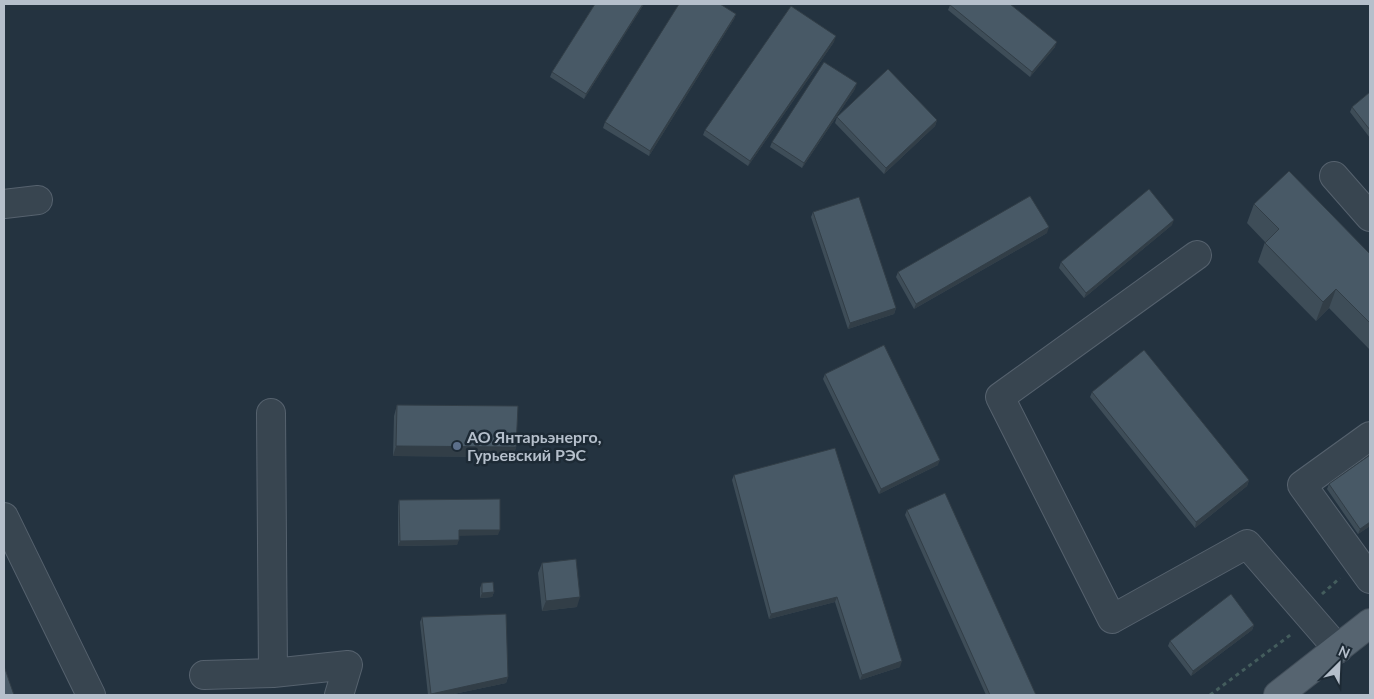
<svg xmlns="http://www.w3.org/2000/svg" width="1374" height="699" viewBox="0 0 1374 699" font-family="Lato,sans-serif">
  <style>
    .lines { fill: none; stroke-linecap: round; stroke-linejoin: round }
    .minor-casing { stroke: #56626e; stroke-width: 30 }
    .major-casing { stroke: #424e59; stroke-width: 30 }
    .path { stroke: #445d5d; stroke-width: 3; stroke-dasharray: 4 4; stroke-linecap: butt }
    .minor { stroke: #384550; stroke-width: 28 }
    .major { stroke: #566470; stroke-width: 28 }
    .wall { fill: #3e4d58 }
    .shaded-wall { fill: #323e47 }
    .building { fill: #485966; stroke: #323e47 }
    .service-dot { fill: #5c6f8a; stroke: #1d2a35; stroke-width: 2 }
    .labels { text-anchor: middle; stroke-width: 5; stroke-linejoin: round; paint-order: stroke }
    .poi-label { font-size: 16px; font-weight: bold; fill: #b5bfcb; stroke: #1d2a35; text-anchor: start }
  </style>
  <rect width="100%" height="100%" fill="#243340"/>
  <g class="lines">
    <defs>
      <path id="minor" d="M 1334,176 L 1370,217
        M 4,204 L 38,200
        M 1197,255 L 1000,397 L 1112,619 L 1247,544 L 1338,649
        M 271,413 L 273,673 L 348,665 L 339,695
        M 1370,436 L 1302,485 L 1370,579
        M 4,517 L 91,695
        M 204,675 L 273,673"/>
      <path id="major" d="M 1278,695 L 1370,623"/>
    </defs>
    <use href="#minor" class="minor-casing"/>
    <use href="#major" class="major-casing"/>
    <path class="path" d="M 1322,594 L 1340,578
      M 1210,695 L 1293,633"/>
    <use href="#minor" class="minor"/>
    <use href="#major" class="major"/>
  </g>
  <path class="wall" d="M 595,4 L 644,4 L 584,99 L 550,77 L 552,72 Z
    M 950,5 L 1055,47 L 1030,77 L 948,10 Z
    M 736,14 L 734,19 L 649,156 L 603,128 L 605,122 Z
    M 834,42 L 748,166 L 703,135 L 705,130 Z
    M 855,89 L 802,168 L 770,147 L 772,142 Z
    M 1370,92 L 1370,138 L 1350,112 L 1352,107 Z
    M 837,117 L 937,120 L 935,126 L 884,174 L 835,123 Z
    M 1254,204 L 1370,254 L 1370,350 L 1329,308 L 1316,321 L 1258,262 L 1265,242 L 1247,223 Z
    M 813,212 L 896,308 L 894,314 L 848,329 L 811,217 Z
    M 1172,225 L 1084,298 L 1059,268 L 1061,262 Z
    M 1047,233 L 914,309 L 896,277 L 898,272 Z
    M 825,374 L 938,465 L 879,494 L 823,379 Z
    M 1092,392 L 1249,480 L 1247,486 L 1195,528 L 1090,397 Z
    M 397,405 L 516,447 L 513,457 L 393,456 L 394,416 Z
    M 1370,455 L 1370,526 L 1358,534 L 1327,489 L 1329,484 Z
    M 734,475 L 900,667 L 860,680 L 835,602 L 769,619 L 732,480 Z
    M 399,500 L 498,535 L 459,535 L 457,545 L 398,546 L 398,506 Z
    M 907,510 L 1036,695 L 986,695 L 905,515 Z
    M 542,563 L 577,607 L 542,611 L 538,573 Z
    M 482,583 L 494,592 L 492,597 L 480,598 L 480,588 Z
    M 422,617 L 508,677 L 506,683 L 449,695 L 428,695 L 420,622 Z
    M 1254,625 L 1252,630 L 1191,676 L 1168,646 L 1170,641 Z"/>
  <path class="shaded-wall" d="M 643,4 L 644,4 L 584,99 L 586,94 Z
    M 736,14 L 734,19 L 649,156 L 650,151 Z
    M 836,36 L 834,42 L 748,166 L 750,161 Z
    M 1057,42 L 1055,47 L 1030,77 L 1032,72 Z
    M 857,83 L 855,89 L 802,168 L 804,163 Z
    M 937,120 L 935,126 L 884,174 L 886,168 Z
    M 1174,220 L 1172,225 L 1084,298 L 1086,293 Z
    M 1049,227 L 1047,233 L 914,309 L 916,304 Z
    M 1336,289 L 1329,308 L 1316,321 L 1323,302 Z
    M 896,308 L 894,314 L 848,329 L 850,323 Z
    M 396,446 L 516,447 L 513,457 L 393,456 Z
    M 940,460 L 938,465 L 879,494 L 881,489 Z
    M 1249,480 L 1247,486 L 1195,528 L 1196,522 Z
    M 1370,522 L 1370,526 L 1358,534 L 1360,529 Z
    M 459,530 L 500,530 L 498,535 L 457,536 Z
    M 459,540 L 457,545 L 398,546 L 400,541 Z
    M 494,592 L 492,597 L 480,598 L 482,593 Z
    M 580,597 L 577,607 L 542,611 L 546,601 Z
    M 837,597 L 835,602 L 769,619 L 771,614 Z
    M 1254,625 L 1252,630 L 1191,676 L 1193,671 Z
    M 902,661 L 900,667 L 860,680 L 862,675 Z
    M 508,677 L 506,683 L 449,695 L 430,695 L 431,694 Z"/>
  <path class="building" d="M 595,4 L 643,4 L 586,94 L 552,72 Z
    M 679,4 L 720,4 L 736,14 L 650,151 L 605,122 Z
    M 951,4 L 1010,4 L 1057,42 L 1032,72 L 950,5 Z
    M 791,6 L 836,36 L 750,161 L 705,130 Z
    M 824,62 L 857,83 L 804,163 L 772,142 Z
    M 888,69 L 937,120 L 886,168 L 837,117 Z
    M 1370,92 L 1370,130 L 1352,107 Z
    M 1289,171 L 1370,254 L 1370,323 L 1336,289 L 1323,302 L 1265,243 L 1279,229 L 1254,204 Z
    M 1149,189 L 1174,220 L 1086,293 L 1061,262 Z
    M 1030,196 L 1049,227 L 916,304 L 898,272 Z
    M 859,197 L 896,308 L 850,323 L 813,212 Z
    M 884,345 L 940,460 L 881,489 L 825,374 Z
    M 1144,350 L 1249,480 L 1196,522 L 1092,392 Z
    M 397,405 L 518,406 L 516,447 L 396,446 Z
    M 835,448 L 902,661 L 862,675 L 837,597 L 771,614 L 734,475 Z
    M 1370,455 L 1370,522 L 1360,529 L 1329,484 Z
    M 945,493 L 1036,695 L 990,695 L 907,510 Z
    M 500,499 L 500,530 L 459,530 L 459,540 L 400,541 L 399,500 Z
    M 576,559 L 580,597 L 546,601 L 542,563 Z
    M 493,582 L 494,592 L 482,593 L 482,583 Z
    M 1231,594 L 1254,625 L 1193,671 L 1170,641 Z
    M 506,614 L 508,677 L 431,694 L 422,617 Z
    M 4,666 L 14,695 L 4,695 Z"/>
  <circle class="service-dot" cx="457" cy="446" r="5"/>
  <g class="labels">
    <g class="poi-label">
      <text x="467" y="443">АО Янтарьэнерго,<tspan x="467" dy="18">Гурьевский РЭС</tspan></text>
    </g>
  </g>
  <rect width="1374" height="699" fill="none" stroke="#b5bfcb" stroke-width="10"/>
  <g transform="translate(1339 664) rotate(24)" stroke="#1d2a35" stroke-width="4" paint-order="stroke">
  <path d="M0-4L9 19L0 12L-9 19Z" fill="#b5bfcb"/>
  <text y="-8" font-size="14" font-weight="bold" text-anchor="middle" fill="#b5bfcb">N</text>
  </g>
</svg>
